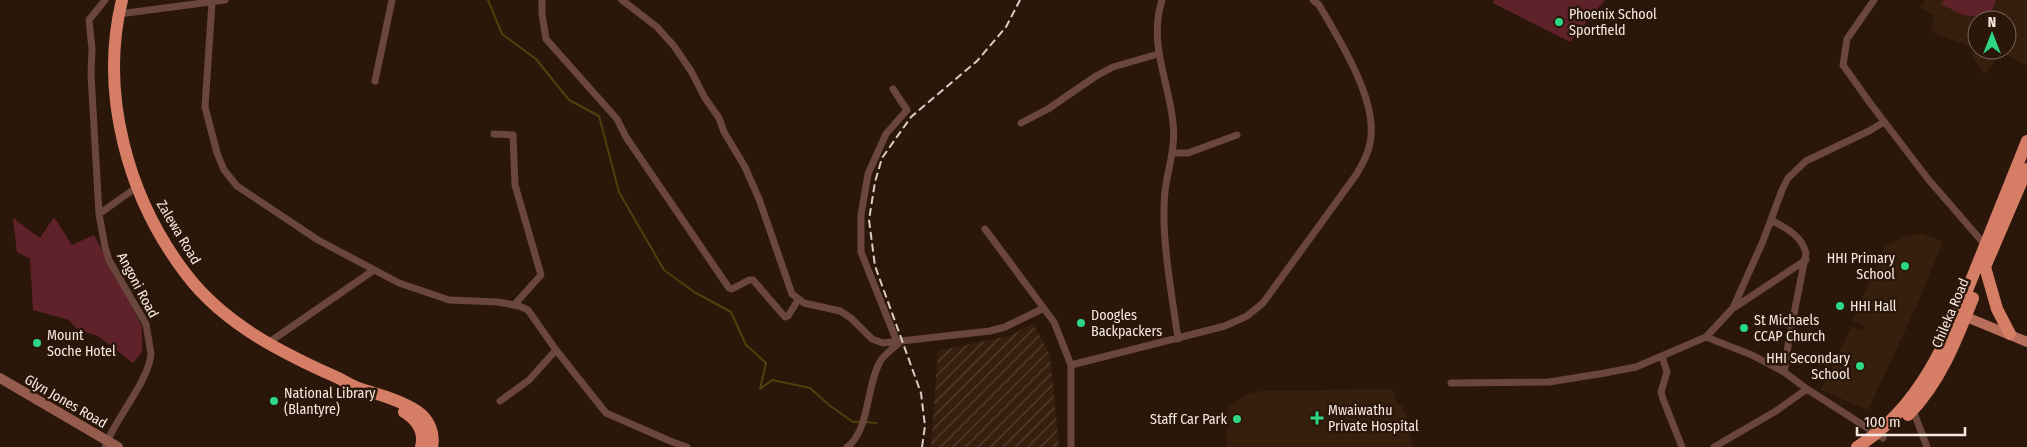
<svg xmlns="http://www.w3.org/2000/svg" width="2027" height="447" viewBox="0 0 2027 447" font-family="'Fira Sans Condensed',sans-serif">
  <style>
    .built { fill: #371f0d; fill-rule: evenodd }
    .industrial { fill: url(#industrial-furrows) }
    .garden { fill: #60222a }
    .lines { fill: none; stroke-linecap: round; stroke-linejoin: round }
    .stream { stroke: #4d410d; stroke-width: 2 }
    .street { stroke: #6a463c; stroke-width: 7 }
    .secondary { stroke: #955c4e; stroke-width: 10 }
    .primary { stroke: #b76e5a; stroke-width: 10 }
    .highway { stroke: #d67d66; stroke-width: 12 }
    .rail { stroke: #dbcdc5; stroke-width: 2; stroke-dasharray: 8 4; stroke-linecap: butt }
    .poi-dot { fill: #2dd884; stroke: #2a170a; stroke-width: 2 }
    .labels { text-anchor: middle; stroke-width: 5; stroke-linejoin: round; paint-order: stroke }
    .poi-label { font-size: 14px; fill: #f7eae2; stroke: #2a170a; text-anchor: start }
    .street-label { font-size: 14px; fill: #f7eae2; stroke: #2a170a }
  </style>
  <defs>
    <pattern id="industrial-furrows" width="10" height="10" patternUnits="userSpaceOnUse" patternTransform="scale(1.25)"><rect width="10" height="10" fill="#371f0d"/><path d="M-1 1l2-2M0 10L10 0M9 11l2-2" fill="none" stroke="#554030"/></pattern>
  </defs>
  <rect width="100%" height="100%" fill="#2a170a"/>
  <path class="built" d="M 1925,0 L 2027,0 L 2027,66 L 2002,53 L 1984,75 L 1971,54 L 1977,49 L 1931,32 L 1934,15 L 1919,8 ZM 1977,20 L 2007,20 L 2007,50 L 1977,50 Z
    M 1922,233 L 1943,242 L 1917,305 L 1868,410 L 1821,390 L 1851,327 L 1863,331 L 1865,326 L 1852,321 L 1885,246 L 1907,236 Z
    M 1393,389 L 1397,404 L 1402,406 L 1407,417 L 1413,447 L 1227,447 L 1227,408 L 1246,395 L 1260,391 Z"/>
  <path class="industrial" d="M 1033,323 L 1050,355 L 1059,447 L 931,447 L 938,351 L 1012,335 Z"/>
  <path class="garden" d="M 1494,0 L 1605,0 L 1570,42 L 1493,3 Z
    M 1944,0 L 1996,0 L 1989,18 L 1963,15 L 1941,4 Z
    M 54,217 L 72,245 L 94,235 L 142,326 L 142,352 L 133,363 L 98,336 L 78,330 L 69,320 L 33,310 L 30,259 L 17,252 L 13,218 L 40,238 Z"/>
  <g class="lines">
    <path class="stream" d="M 488,0 L 502,34 L 536,59 L 569,100 L 599,116 L 619,192 L 664,270 L 694,292 L 731,312 L 746,345 L 766,363 L 760,389 L 772,380 L 810,388 L 829,405 L 853,422 L 861,422
      M 866,422 L 876,423"/>
    <path class="street" d="M 542,0 L 542,14 L 546,39 L 617,119 L 626,137 L 729,288 L 732,289 L 749,280 L 753,280 L 785,317 L 788,316 L 798,300
      M 622,0 L 657,27 L 674,46 L 691,71 L 705,98 L 719,118 L 724,132 L 745,167 L 759,199 L 792,294 L 804,303 L 840,311 L 851,318 L 872,339 L 883,343 L 990,331 L 1005,327 L 1042,309
      M 1162,0 C 1148,44 1169,81 1173,123 C 1176,147 1168,168 1165,191 C 1164,200 1164,209 1164,218 C 1164,256 1173,301 1178,339
      M 1874,0 L 1847,39 L 1843,65 L 1870,103 L 1928,179 L 1986,246
      M 212,2 L 205,107 L 217,153 L 224,170 L 237,186 L 318,240 L 399,283 L 449,300 L 498,302 L 519,306 L 528,310 L 556,350
      M 119,14 L 225,0
      M 375,81 L 392,0
      M 893,89 L 907,110 L 886,134 L 868,174 L 861,215 L 861,252 L 897,342
      M 1021,123 L 1048,109 L 1096,76 L 1113,67 L 1158,54
      M 494,134 L 513,135 L 515,185 L 541,275 L 514,305
      M 1172,153 L 1188,153 L 1237,135
      M 99,214 L 137,187
      M 1771,220 C 1786,228 1802,236 1806,253 L 1789,339 L 1784,372
      M 985,229 L 1054,322 L 1071,365 L 1071,447
      M 1735,307 L 1806,260
      M 1706,337 L 1752,355 L 1784,372 L 1807,389 L 1883,438
      M 268,343 L 374,270
      M 1662,357 L 1667,372 L 1661,392 L 1663,399 L 1682,447
      M 1071,365 L 1225,326 L 1247,316 L 1263,303 L 1356,175 C 1363,163 1370,151 1371,136 C 1375,96 1339,39 1319,5 L 1313,0
      M 1451,383 L 1549,382 L 1605,373 L 1636,367 L 1706,337 L 1733,308 L 1763,241 L 1782,190 L 1788,178 L 1806,161 L 1869,131 L 1884,122
      M 500,401 L 529,380 L 556,350 L 606,413 L 670,441 L 687,447
      M 1913,410 L 1927,447
      M 105,447 C 114,420 149,381 151,354 L 146,324 L 109,260 L 105,247 L 99,214 L 91,74 L 92,49 L 89,20 L 105,0
      M 847,447 C 870,431 866,384 881,360 C 886,353 895,347 901,341
      M 1714,447 L 1776,411 L 1807,389"/>
    <path class="secondary" d="M 0,378 L 118,447"/>
    <path class="primary" d="M 1959,314 L 2027,342"/>
    <path class="highway" d="M 122,0 C 99,94 128,198 186,274 C 208,303 241,328 273,346 C 293,357 313,367 334,376 C 343,380 352,386 361,389 C 380,395 400,400 417,411 C 429,419 435,433 432,447
      M 1985,267 L 2027,169
      M 1985,267 L 1997,309 L 2010,334
      M 404,412 C 417,420 425,432 421,447
      M 1908,415 C 1940,383 1957,339 1973,298
      M 1857,447 C 1922,407 1949,336 1976,268 C 1993,226 2010,184 2027,141"/>
    <path class="rail" d="M 922,447 L 925,426 L 921,393 L 875,266 L 869,220 L 875,182 L 882,158 L 911,117 L 977,61 L 1006,27 L 1020,0"/>
  </g>
  <g class="poi-dot">
    <circle cx="1559" cy="22" r="5"/>
    <circle cx="1905" cy="266" r="5"/>
    <circle cx="1840" cy="306" r="5"/>
    <circle cx="1081" cy="323" r="5"/>
    <circle cx="1744" cy="328" r="5"/>
    <circle cx="37" cy="343" r="5"/>
    <circle cx="1860" cy="366" r="5"/>
    <circle cx="274" cy="401" r="5"/>
    <path d="M1314.5 410.5h5v5h5v5h-5v5h-5v-5h-5v-5h5z"/>
    <circle cx="1237" cy="419" r="5"/>
  </g>
  <g class="labels">
    <g class="poi-label">
      <text x="1569" y="19">Phoenix School<tspan x="1569" dy="16">Sportfield</tspan></text>
      <text x="1895" y="263" text-anchor="end">HHI Primary<tspan x="1895" dy="16">School</tspan></text>
      <text x="1850" y="311">HHI Hall</text>
      <text x="1091" y="320">Doogles<tspan x="1091" dy="16">Backpackers</tspan></text>
      <text x="1754" y="325">St Michaels<tspan x="1754" dy="16">CCAP Church</tspan></text>
      <text x="47" y="340">Mount<tspan x="47" dy="16">Soche Hotel</tspan></text>
      <text x="1850" y="363" text-anchor="end">HHI Secondary<tspan x="1850" dy="16">School</tspan></text>
      <text x="284" y="398">National Library<tspan x="284" dy="16">(Blantyre)</tspan></text>
      <text x="1328" y="415">Mwaiwathu<tspan x="1328" dy="16">Private Hospital</tspan></text>
      <text x="1227" y="424" text-anchor="end">Staff Car Park</text>
    </g>
    <g class="street-label">
      <text transform="translate(179 232) rotate(59)" y="5">Zalewa Road</text>
      <text transform="translate(138 285) rotate(62)" y="5">Angoni Road</text>
      <text transform="translate(1950 313) rotate(-67)" y="5">Chileka Road</text>
      <text transform="translate(66 401) rotate(30)" y="5">Glyn Jones Road</text>
    </g>
  </g>
  <g transform="translate(1992 35)"><circle r="24" fill="#2a170a" stroke="#7c6b60"/>
  <path d="M0-4L9 19L0 12L-9 19Z" fill="#2dd884"/>
  <text y="-8" font-size="14" font-weight="bold" text-anchor="middle" fill="#f7eae2">N</text>
  </g>
  <path d="M1857 427v8h108v-8" fill="none" stroke="#f7eae2" stroke-width="2.5"/>
  <text x="1864" y="427" font-size="15" fill="#f7eae2" stroke="#2a170a" stroke-width="4" paint-order="stroke">100 m</text>
</svg>
